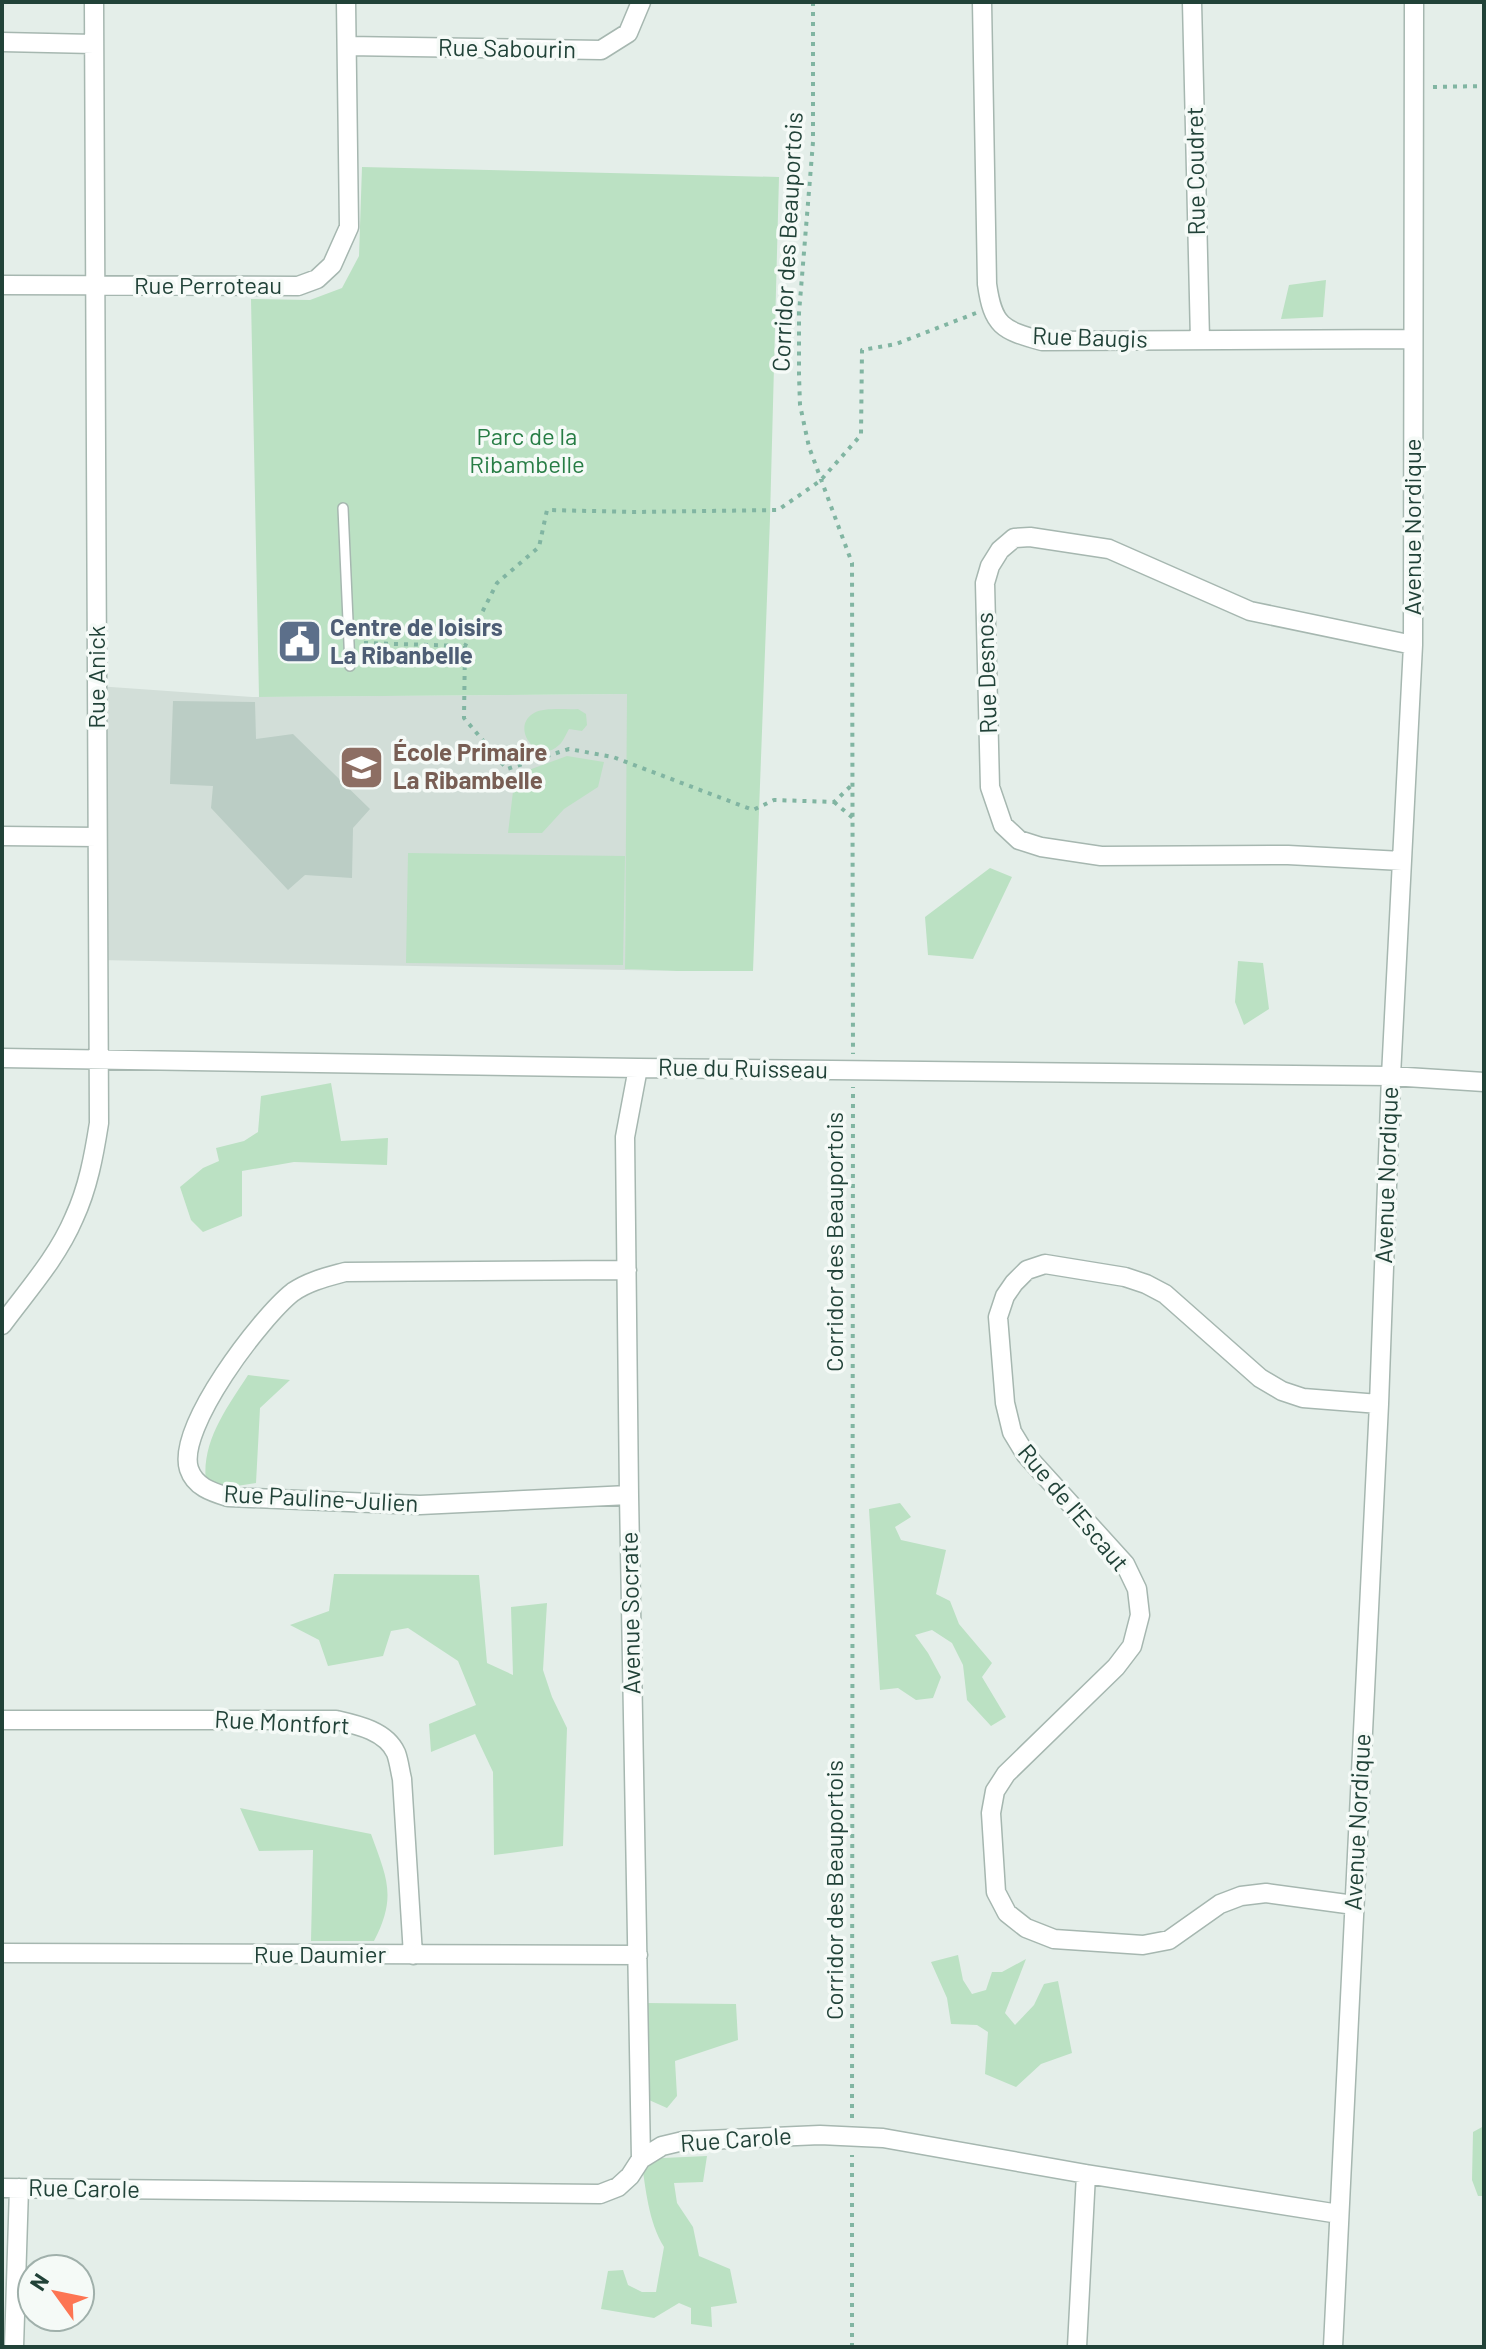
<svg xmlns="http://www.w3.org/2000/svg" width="1486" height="2349" viewBox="0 0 1486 2349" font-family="Barlow,sans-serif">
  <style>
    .built { fill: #d2ded8 }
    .green { fill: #bbe1c3 }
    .building { fill: #bbcdc5 }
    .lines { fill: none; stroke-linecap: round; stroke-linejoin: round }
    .service-casing { stroke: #a6b7b0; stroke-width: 12 }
    .minor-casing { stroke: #a6b7b0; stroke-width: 21 }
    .path { stroke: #81b5a2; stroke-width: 4; stroke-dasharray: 4 6; stroke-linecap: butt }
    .service { stroke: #fff; stroke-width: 9 }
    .minor { stroke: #fff; stroke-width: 18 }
    .labels { text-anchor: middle; stroke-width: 7; stroke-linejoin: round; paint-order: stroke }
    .street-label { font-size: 24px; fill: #214238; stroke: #f5faf7 }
    .park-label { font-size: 24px; fill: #277d45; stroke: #f5faf7 }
    .service-label { font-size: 24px; font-weight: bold; fill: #4e5e75; stroke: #f5faf7; text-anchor: start }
    .education-label { font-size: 24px; font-weight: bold; fill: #785e54; stroke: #f5faf7; text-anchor: start }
  </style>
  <rect width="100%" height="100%" fill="#e4eee9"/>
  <path class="built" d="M 97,686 L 252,697 L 628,694 L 625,969 L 677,971 L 97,960 Z"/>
  <path class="green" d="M 362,167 L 779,177 L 770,518 L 753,971 L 677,971 L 625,969 L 627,694 L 259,697 L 251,299 L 310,300 L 342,288 L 359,256 Z
    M 1326,280 L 1323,317 L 1281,319 L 1289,285 Z
    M 578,709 L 586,714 L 587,725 L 582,731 L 569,729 C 566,734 563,742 559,745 C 538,766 509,727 534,713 C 545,707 566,710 578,709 Z
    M 567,756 L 604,762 L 598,787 L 564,809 L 542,833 L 508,833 L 515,775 Z
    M 408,853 L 625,856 L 623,965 L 406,963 Z
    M 990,868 L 1012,877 L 973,959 L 928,955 L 925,917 Z
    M 1238,961 L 1263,963 L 1269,1009 L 1244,1025 L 1235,1002 Z
    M 331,1083 L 341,1141 L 388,1138 L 387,1165 L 294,1162 L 242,1171 L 242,1216 L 203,1232 L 191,1220 L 180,1187 L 203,1168 L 219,1161 L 216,1148 L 244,1141 L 258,1132 L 261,1096 Z
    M 248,1375 L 290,1380 L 260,1408 L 256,1483 L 224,1488 L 206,1483 C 201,1441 227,1408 248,1375 Z
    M 900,1503 L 911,1517 L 895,1527 L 901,1540 L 946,1550 L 936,1594 L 950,1601 L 959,1624 L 992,1663 L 982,1677 L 1006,1717 L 991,1726 L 967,1700 L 963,1665 L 952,1643 L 932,1630 L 915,1635 L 928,1653 L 941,1677 L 933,1698 L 916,1700 L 898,1688 L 880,1690 L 869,1509 Z
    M 334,1574 L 479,1575 L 487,1663 L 513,1675 L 511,1607 L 547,1603 L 543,1670 L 552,1697 L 567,1728 L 563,1846 L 494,1855 L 493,1772 L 475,1734 L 431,1752 L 429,1724 L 476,1705 L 458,1661 L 408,1628 L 391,1631 L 383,1656 L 328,1666 L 319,1640 L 290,1625 L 329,1611 Z
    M 240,1808 L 371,1834 C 387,1878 397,1897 374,1941 L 311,1941 L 313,1850 L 259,1851 Z
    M 958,1955 L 963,1980 L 972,1994 L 986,1990 L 992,1972 L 1002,1972 L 1026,1959 L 1005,2013 L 1015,2025 L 1034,2005 L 1044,1984 L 1058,1981 L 1072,2053 L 1041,2064 L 1016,2087 L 985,2074 L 988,2032 L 977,2025 L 951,2024 L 947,1998 L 931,1962 Z
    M 646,2003 L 736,2004 L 738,2040 L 675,2061 L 677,2096 L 667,2108 L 649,2100 Z
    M 1484,2126 L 1484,2196 L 1478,2196 L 1472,2180 L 1473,2132 Z
    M 707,2156 L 703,2182 L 674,2183 L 677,2203 L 693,2227 L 699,2256 L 730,2269 L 737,2303 L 711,2307 L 712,2327 L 691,2324 L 691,2308 L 679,2303 L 654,2318 L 601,2309 L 608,2271 L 623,2270 L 628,2285 L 642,2292 L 656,2292 L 664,2247 C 648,2221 646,2189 641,2159 Z"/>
  <path class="building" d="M 173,701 L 255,702 L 256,739 L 293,734 L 370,809 L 353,828 L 352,878 L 305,875 L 288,890 L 211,808 L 213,786 L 170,784 Z"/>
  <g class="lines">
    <defs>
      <path id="service" d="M 343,508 L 350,666"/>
      <path id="minor" d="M 982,2 L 987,284 C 993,326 1002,330 1042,341 L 1412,339
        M 1192,2 L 1200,340
        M 2,42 L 94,44
        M 347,46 L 601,50 L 628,33 L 641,2
        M 2,285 L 298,286 L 317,279 L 332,265 L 349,227 L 346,2
        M 2,836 L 97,837
        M 1402,861 L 1288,855 L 1101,856 L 1041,847 L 1019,840 L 1003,825 L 990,787 L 985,583 L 990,566 L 1000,550 L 1014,538 L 1030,537 L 1109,549 L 1250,611 L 1413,645
        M 2,1058 L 638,1068 L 1391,1076 L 1484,1082
        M 638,1068 L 625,1137 L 629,1495 L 641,2159
        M 627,1270 L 345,1272 C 327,1277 309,1281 293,1292 C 261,1317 176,1428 189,1469 C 195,1487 212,1492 228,1497 L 420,1505 L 629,1495
        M 2,1325 C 27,1291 57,1258 74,1218 C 88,1188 94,1155 99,1123 L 94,2
        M 2,1720 L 336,1720 C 358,1725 386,1731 396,1753 C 399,1761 400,1771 402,1779 L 413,1955
        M 1354,1905 L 1266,1893 L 1241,1896 L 1220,1904 L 1169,1940 L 1143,1945 L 1054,1939 L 1026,1928 L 1007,1913 L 996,1892 L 991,1813 L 995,1791 L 1006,1774 L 1116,1667 L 1132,1646 L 1140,1615 L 1137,1589 L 1125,1564 L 1026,1455 L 1012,1432 L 1005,1403 L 998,1317 L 1005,1296 L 1014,1283 L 1027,1270 L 1045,1264 L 1125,1277 L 1146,1284 L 1165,1294 L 1260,1378 L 1282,1391 L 1303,1398 L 1379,1404
        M 2,1953 L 638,1955
        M 2,2188 L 600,2194 L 618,2187 L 630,2176 L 641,2159 L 662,2146 L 683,2141 L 820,2135 L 883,2138 L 1086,2174 L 1339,2214
        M 14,2347 L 19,2188
        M 1077,2347 L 1086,2174
        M 1333,2347 L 1379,1404 L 1391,1076 L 1413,645 L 1414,2"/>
    </defs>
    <use href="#service" class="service-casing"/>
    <use href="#minor" class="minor-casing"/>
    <path class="path" d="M 813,2 L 813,142 L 799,313 L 799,375 L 800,405 L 809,447 L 852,563 L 853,1054
      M 1433,87 L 1484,86
      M 364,643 L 465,646 L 497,583 L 539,547 L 547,510 L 635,512 L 778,510 L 820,481 L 861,435 L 862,350 L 896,344 L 976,313
      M 465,646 L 464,718 L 507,769 L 569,749 L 613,757 L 753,810 L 774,800 L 834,802 L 853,784
      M 834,802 L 853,818
      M 852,2118 L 853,1087
      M 852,2347 L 852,2155"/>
    <use href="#service" class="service"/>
    <use href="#minor" class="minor"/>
  </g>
  <defs>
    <symbol id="civic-square" viewBox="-11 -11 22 22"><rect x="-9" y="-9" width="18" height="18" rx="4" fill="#5c6f8a" stroke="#f5faf7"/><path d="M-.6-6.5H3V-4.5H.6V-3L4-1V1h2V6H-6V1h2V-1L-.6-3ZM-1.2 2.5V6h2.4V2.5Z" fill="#fff"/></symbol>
    <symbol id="school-square" viewBox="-11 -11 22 22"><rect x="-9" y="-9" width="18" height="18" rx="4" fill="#8d6e63" stroke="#f5faf7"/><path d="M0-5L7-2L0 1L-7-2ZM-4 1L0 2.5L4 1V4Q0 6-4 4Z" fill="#fff"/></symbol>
  </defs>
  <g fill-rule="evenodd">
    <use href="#civic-square" x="274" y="616" width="51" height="51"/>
    <use href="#school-square" x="336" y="742" width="51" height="51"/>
  </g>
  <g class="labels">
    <g class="street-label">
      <text transform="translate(507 49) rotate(1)" y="8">Rue Sabourin</text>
      <text transform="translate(1196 171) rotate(-91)" y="8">Rue Coudret</text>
      <text transform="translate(788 242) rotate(-87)" y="8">Corridor des Beauportois</text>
      <text x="208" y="294">Rue Perroteau</text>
      <text transform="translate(1090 338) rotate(2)" y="8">Rue Baugis</text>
      <text transform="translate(1413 527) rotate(-90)" y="8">Avenue Nordique</text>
      <text transform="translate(987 673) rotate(-92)" y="8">Rue Desnos</text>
      <text transform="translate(97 677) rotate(-90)" y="8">Rue Anick</text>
      <text transform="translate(743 1069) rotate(1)" y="8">Rue du Ruisseau</text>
      <text transform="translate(1387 1175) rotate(-88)" y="8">Avenue Nordique</text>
      <text transform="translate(835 1242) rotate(-90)" y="8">Corridor des Beauportois</text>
      <text transform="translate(321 1499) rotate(3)" y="8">Rue Pauline-Julien</text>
      <text transform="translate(1073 1508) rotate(50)" y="8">Rue de l'Escaut</text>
      <text transform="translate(631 1613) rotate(-91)" y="8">Avenue Socrate</text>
      <text transform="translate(282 1723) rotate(3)" y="8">Rue Montfort</text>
      <text transform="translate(1358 1822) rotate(-87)" y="8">Avenue Nordique</text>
      <text transform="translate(835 1890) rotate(-90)" y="8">Corridor des Beauportois</text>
      <text x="320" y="1963">Rue Daumier</text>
      <text transform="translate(736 2140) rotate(-4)" y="8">Rue Carole</text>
      <text transform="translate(84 2189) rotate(1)" y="8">Rue Carole</text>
    </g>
    <g class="park-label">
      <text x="527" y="445">Parc de la<tspan x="527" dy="28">Ribambelle</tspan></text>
    </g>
    <g class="service-label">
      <text x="330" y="636">Centre de loisirs<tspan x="330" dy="28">La Ribanbelle</tspan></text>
    </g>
    <g class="education-label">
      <text x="393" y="761">École Primaire<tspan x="393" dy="28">La Ribambelle</tspan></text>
    </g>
  </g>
  <rect width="1486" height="2349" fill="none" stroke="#214238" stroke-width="8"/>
  <g transform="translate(56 2293) rotate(303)"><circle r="38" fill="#f5faf7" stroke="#a0b0ab" stroke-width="2"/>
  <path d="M0-6L14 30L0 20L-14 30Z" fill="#fd7553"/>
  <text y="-12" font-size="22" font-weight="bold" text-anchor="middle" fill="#214238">N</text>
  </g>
</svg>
